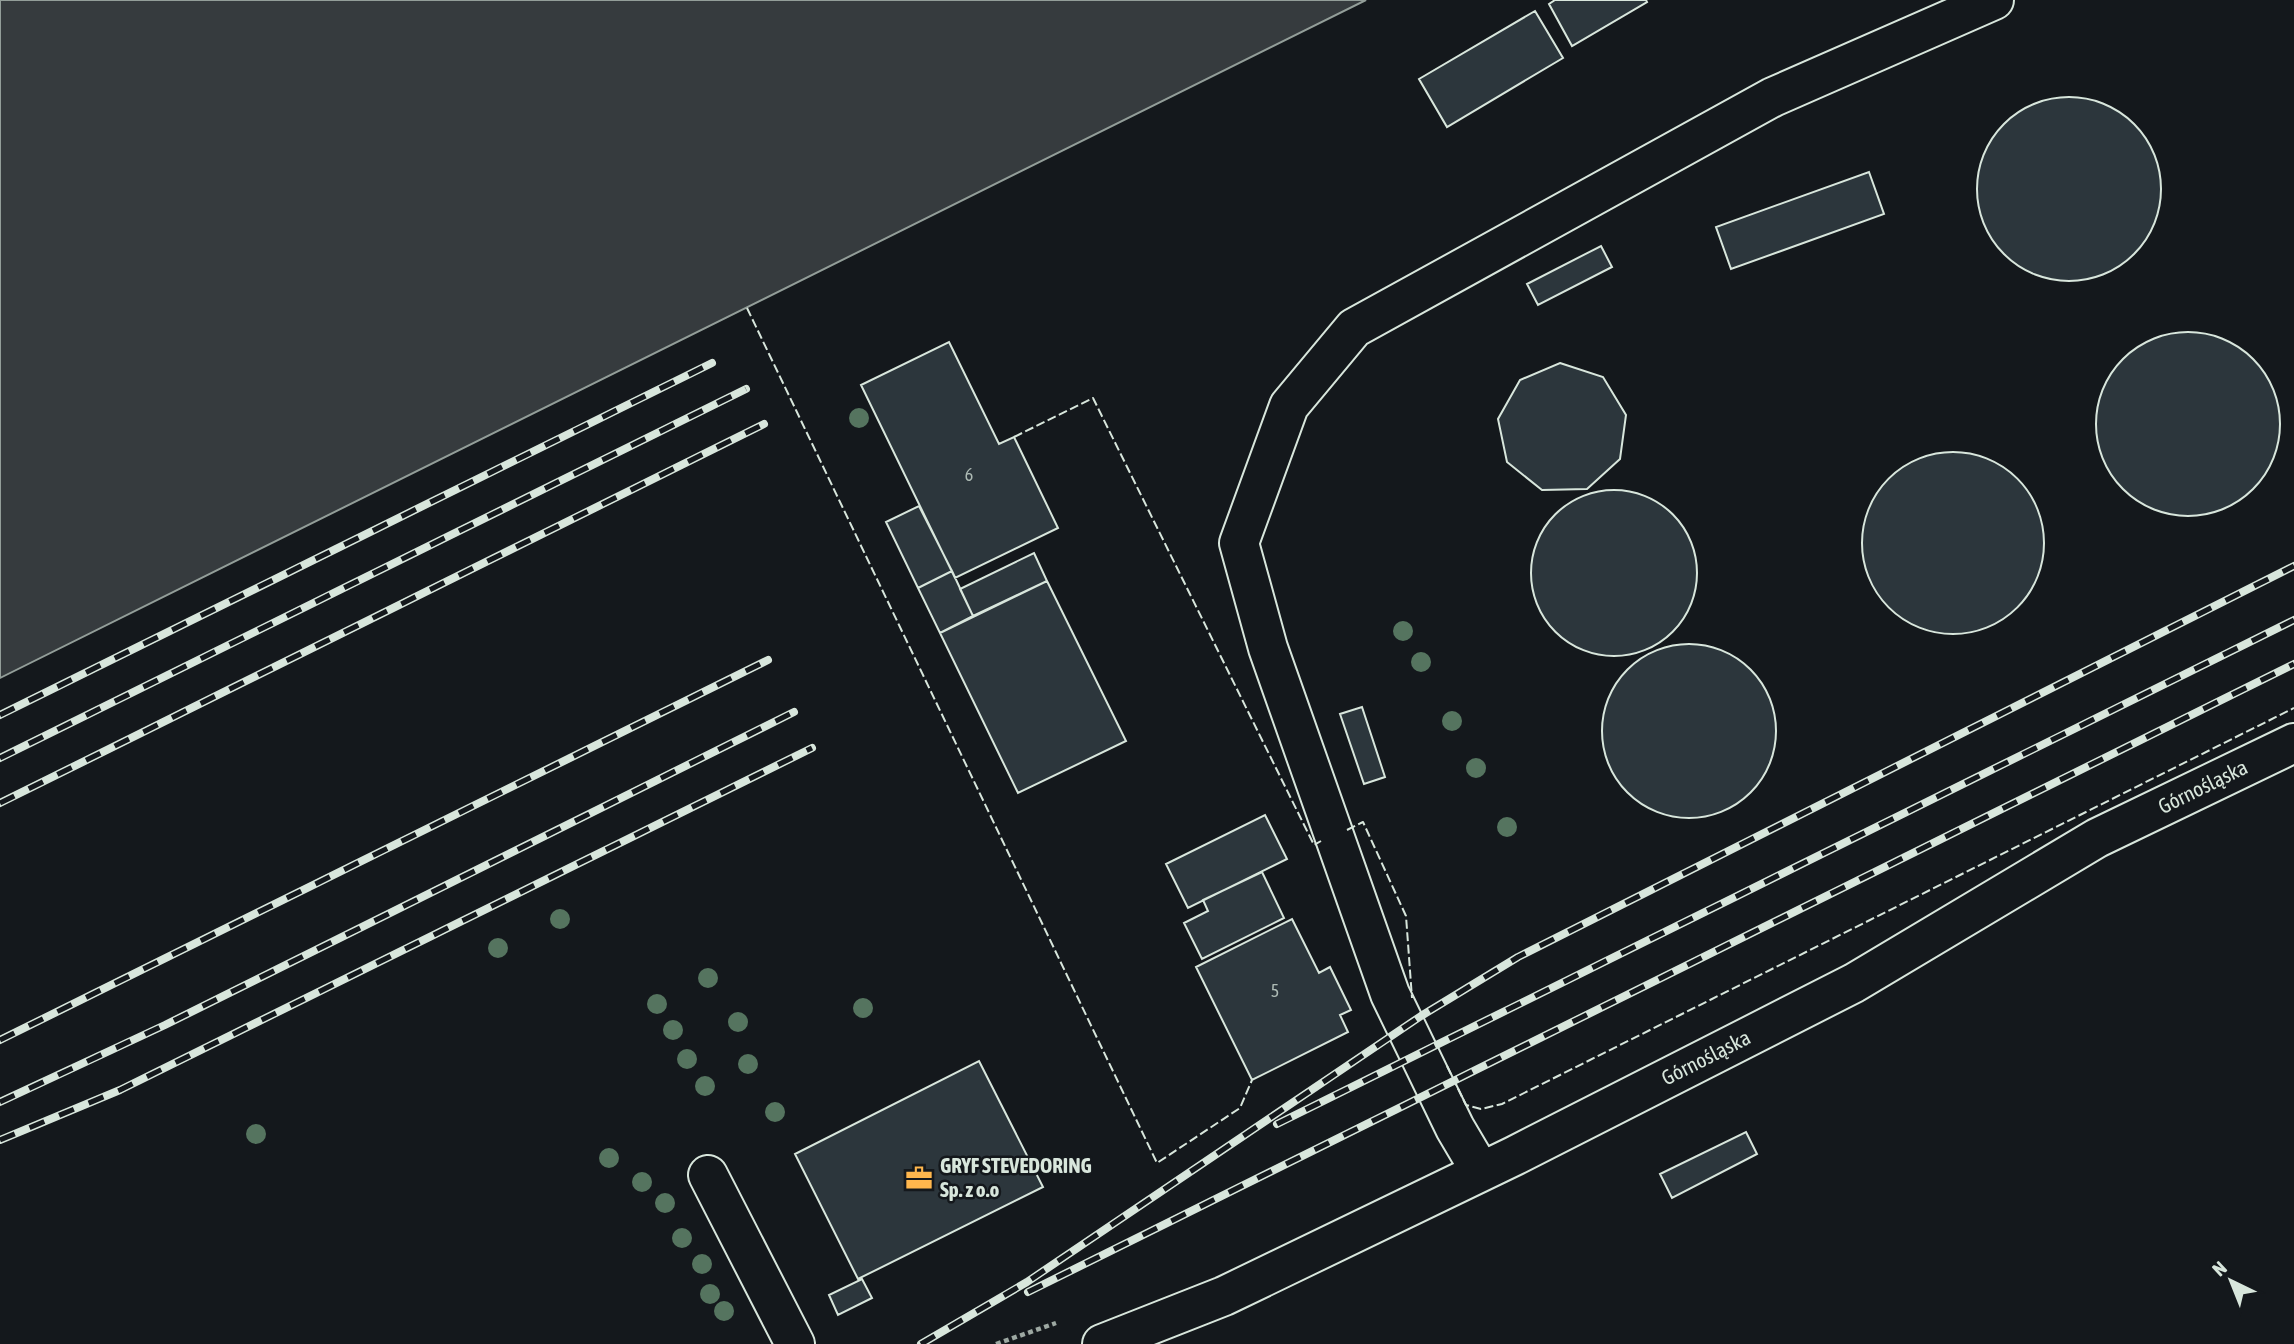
<svg xmlns="http://www.w3.org/2000/svg" width="2294" height="1344" viewBox="0 0 2294 1344" font-family="'Asap Condensed',sans-serif">
  <style>
    .water { fill: #363b3e; stroke: #939e99; stroke-width: 2 }
    .building { fill: #2c363c; stroke: #d8e6dc; stroke-width: 2 }
    .lines { fill: none; stroke-linecap: round; stroke-linejoin: round }
    .minor-casing { stroke: #d8e6dc; stroke-width: 42 }
    .path { stroke: #9da8a2; stroke-width: 4.5; stroke-dasharray: 5 3.5; stroke-linecap: butt }
    .minor { stroke: #14181c; stroke-width: 38 }
    .rail-casing { stroke: #d8e6dc; stroke-width: 8 }
    .rail { stroke: #14181c; stroke-width: 5; stroke-dasharray: 16; stroke-linecap: butt }
    .fence { stroke: #d8e6dc; stroke-width: 2; stroke-dasharray: 9 3.5; stroke-linecap: butt }
    .tree { fill: #55745f }
    .labels { text-anchor: middle; stroke-width: 5; stroke-linejoin: round; paint-order: stroke }
    .number-label { font-size: 18px; fill: #adbab4 }
    .street-label { font-size: 21px; fill: #d8e6dc; stroke: #14181c }
    .poi-label { font-size: 21px; font-weight: bold; fill: #d8e6dc; stroke: #14181c; text-anchor: start }
  </style>
  <rect width="100%" height="100%" fill="#14181c"/>
  <path class="water" d="M 0,0 L 1366,0 L 0,678 Z"/>
  <path class="building" d="M 1555,0 L 1646,0 L 1647,2 L 1572,46 L 1549,4 Z
    M 1535,11 L 1563,58 L 1447,127 L 1419,79 Z
    M1977 189a92 92 0 1 1 184 0a92 92 0 1 1-184 0Z
    M 1869,172 L 1884,214 L 1731,269 L 1716,227 Z
    M 1601,246 L 1612,267 L 1538,305 L 1527,284 Z
    M2096 424a92 92 0 1 1 184 0a92 92 0 1 1-184 0Z
    M 949,342 L 999,444 L 1014,437 L 1058,528 L 955,578 L 861,385 Z
    M 1560,363 L 1603,377 L 1626,415 L 1620,459 L 1587,489 L 1542,490 L 1507,462 L 1498,419 L 1520,380 Z
    M1862 543a91 91 0 1 1 182 0a91 91 0 1 1-182 0Z
    M1531 573a83 83 0 1 1 166 0a83 83 0 1 1-166 0Z
    M 919,506 L 952,571 L 918,588 L 886,522 Z
    M 1034,553 L 1047,581 L 973,616 L 960,589 Z
    M 952,571 L 973,616 L 940,633 L 918,588 Z
    M 1047,581 L 1126,741 L 1018,793 L 940,633 Z
    M1602 731a87 87 0 1 1 174 0a87 87 0 1 1-174 0Z
    M 1362,707 L 1385,777 L 1364,784 L 1340,714 Z
    M 1265,815 L 1287,859 L 1188,908 L 1166,864 Z
    M 1262,872 L 1284,918 L 1202,959 L 1184,923 L 1208,911 L 1203,900 Z
    M 1292,919 L 1319,973 L 1330,967 L 1351,1010 L 1340,1015 L 1348,1032 L 1252,1080 L 1196,967 Z
    M 979,1061 L 1043,1187 L 858,1279 L 795,1154 Z
    M 1746,1132 L 1757,1154 L 1672,1198 L 1660,1174 Z
    M 862,1279 L 872,1298 L 838,1315 L 829,1295 Z"/>
  <g class="lines">
    <defs>
      <path id="minor" d="M 1481,1172 L 1455,1128 L 1390,994 L 1268,648 L 1239,543 L 1289,406 L 1354,328 L 1773,97 L 1994,0
        M 708,1175 L 795,1344
        M 1102,1344 L 1224,1296 L 1514,1156 L 1854,983 L 2097,838 L 2294,743"/>
    </defs>
    <use href="#minor" class="minor-casing"/>
    <path class="path" d="M 996,1344 L 1056,1323"/>
    <use href="#minor" class="minor"/>
    <defs>
      <path id="rail" d="M 0,715 L 712,363
        M 0,758 L 746,389
        M 0,803 L 764,424
        M 0,1040 L 768,660
        M 0,1102 L 165,1025 L 794,712
        M 1277,1124 L 2294,620
        M 0,1140 L 120,1090 L 812,748
        M 1028,1292 L 2294,664
        M 921,1344 L 1027,1282 L 1421,1016 L 1518,957 L 2294,566"/>
    </defs>
    <use href="#rail" class="rail-casing"/>
    <use href="#rail" class="rail"/>
    <path class="fence" d="M 747,308 L 1157,1163 L 1240,1108 L 1252,1080
      M 1014,437 L 1093,398 L 1314,845 L 1321,841
      M 1347,830 L 1363,822 L 1406,916 L 1412,998
      M 1447,1066 L 1466,1105 L 1481,1109 L 1502,1104 L 2294,708"/>
  </g>
  <g class="tree">
    <circle cx="859" cy="418" r="10"/>
    <circle cx="1403" cy="631" r="10"/>
    <circle cx="1421" cy="662" r="10"/>
    <circle cx="1452" cy="721" r="10"/>
    <circle cx="1476" cy="768" r="10"/>
    <circle cx="1507" cy="827" r="10"/>
    <circle cx="560" cy="919" r="10"/>
    <circle cx="498" cy="948" r="10"/>
    <circle cx="708" cy="978" r="10"/>
    <circle cx="657" cy="1004" r="10"/>
    <circle cx="863" cy="1008" r="10"/>
    <circle cx="738" cy="1022" r="10"/>
    <circle cx="673" cy="1030" r="10"/>
    <circle cx="687" cy="1059" r="10"/>
    <circle cx="748" cy="1064" r="10"/>
    <circle cx="705" cy="1086" r="10"/>
    <circle cx="775" cy="1112" r="10"/>
    <circle cx="256" cy="1134" r="10"/>
    <circle cx="609" cy="1158" r="10"/>
    <circle cx="642" cy="1182" r="10"/>
    <circle cx="665" cy="1203" r="10"/>
    <circle cx="682" cy="1238" r="10"/>
    <circle cx="702" cy="1264" r="10"/>
    <circle cx="710" cy="1294" r="10"/>
    <circle cx="724" cy="1311" r="10"/>
  </g>
  <defs>
    <symbol id="office-bare" viewBox="-9 -9 18 18"><path d="M-6-3h4V-5.5h4V-3h4V5H-6ZM-1-4.5V-3h2v-1.5ZM-6 0V1H6V0Z" fill="#ffb74d" stroke="#14181c" stroke-width="2.5" paint-order="stroke"/></symbol>
  </defs>
  <g fill-rule="evenodd">
    <use href="#office-bare" x="900" y="1159" width="38" height="38"/>
  </g>
  <g class="labels">
    <g class="number-label">
      <text x="969" y="481">6</text>
      <text x="1275" y="997">5</text>
    </g>
    <g class="street-label">
      <text transform="translate(2203 787) rotate(-26)" y="7">Górnośląska</text>
      <text transform="translate(1706 1058) rotate(-27)" y="7">Górnośląska</text>
    </g>
    <g class="poi-label">
      <text x="940" y="1173">GRYF STEVEDORING<tspan x="940" dy="24">Sp. z o.o</tspan></text>
    </g>
  </g>
  <g transform="translate(2231 1281) rotate(317)" stroke="#14181c" stroke-width="5" paint-order="stroke">
  <path d="M0-5L12 26L0 18L-12 26Z" fill="#d8e6dc"/>
  <text y="-10" font-size="19" font-weight="bold" text-anchor="middle" fill="#d8e6dc">N</text>
  </g>
</svg>
